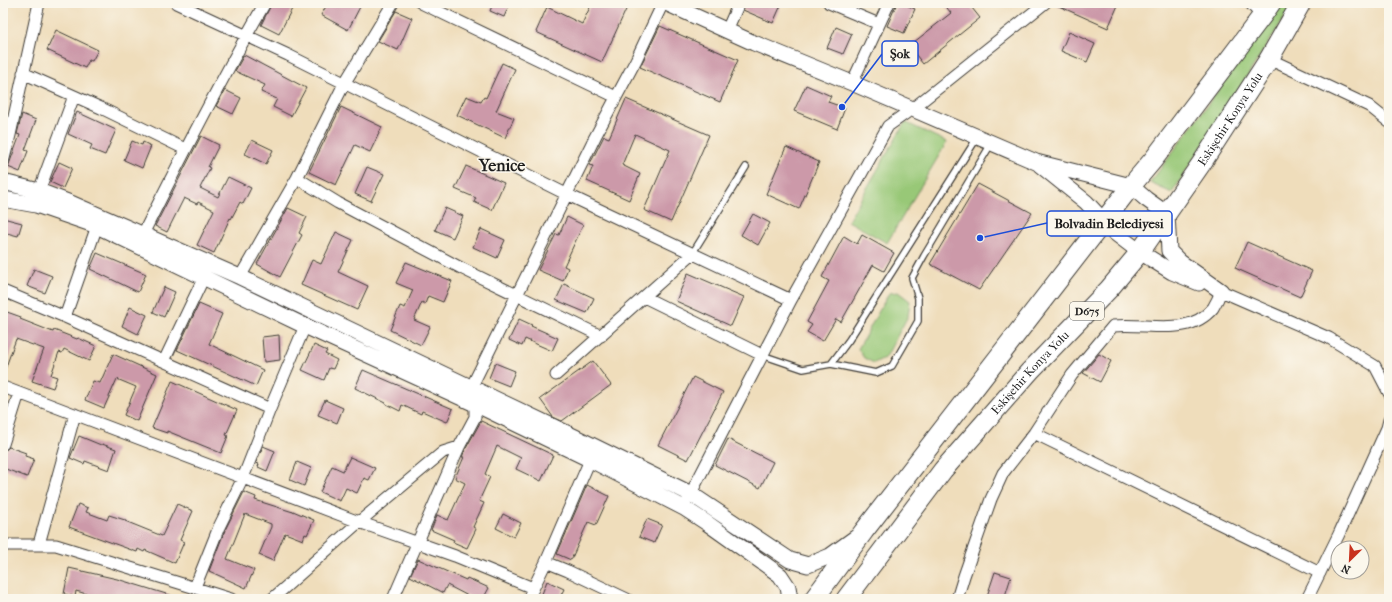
<svg xmlns="http://www.w3.org/2000/svg" width="1392" height="602" viewBox="0 0 1392 602" font-family="'IM FELL French Canon',serif">
  <style>
    .green { fill: #98c877; stroke: #5a724a }
    .building { fill: #cc99a9 }
    .lines { fill: none; stroke-linecap: round; stroke-linejoin: round }
    .lane-casing { stroke: #3c3934; stroke-width: 8 }
    .street-casing { stroke: #3c3934; stroke-width: 13 }
    .secondary-casing { stroke: #3c3934; stroke-width: 17 }
    .highway-casing { stroke: #3c3934; stroke-width: 21 }
    .lane { stroke: #fff; stroke-width: 5.5 }
    .street { stroke: #fff; stroke-width: 11 }
    .secondary { stroke: #fff; stroke-width: 15 }
    .highway { stroke: #fff; stroke-width: 19 }
    .labels { text-anchor: middle; stroke-width: 3; stroke-linejoin: round; paint-order: stroke }
    .shield { fill: #fbf7ec; stroke: #5f5e5a; stroke-width: 1 }
    .shield-label { font-size: 11px; font-weight: bold; fill: #1c1c1c }
    .street-label { font-size: 12px; fill: #1c1c1c; stroke: #fbf7ec }
    .district-label { font-size: 16px; font-weight: bold; fill: #1c1c1c; stroke: #fbf7ec }
    .leader { fill: none; stroke: #1d4ed8; stroke-width: 1.5 }
    .callout-dot { fill: #1d4ed8; stroke: #fbf7ec; stroke-width: 1.5 }
    .callout { fill: #fbf7ec; stroke: #1d4ed8; stroke-width: 1.5 }
    .callout-label { font-size: 13px; text-anchor: middle; font-weight: bold; fill: #1c1c1c }
  </style>
  <rect width="100%" height="100%" fill="#fbf7ec"/>
  <filter id="ink" filterUnits="userSpaceOnUse"><feTurbulence type="fractalNoise" baseFrequency=".025" numOctaves="2"/><feDisplacementMap in="SourceGraphic" scale="8" xChannelSelector="R" yChannelSelector="G"/><feConvolveMatrix kernelMatrix="1 2 1 2 8 2 1 2 1" color-interpolation-filters="sRGB"/></filter>
  <filter id="wash" filterUnits="userSpaceOnUse"><feTurbulence type="fractalNoise" baseFrequency=".012" numOctaves="4" result="noise"/><feDisplacementMap in="SourceGraphic" scale="16" xChannelSelector="R" yChannelSelector="G"/><feGaussianBlur stdDeviation="0.9" result="paint"/><feColorMatrix in="noise" values="0 0 0 0 0 0 0 0 0 0 0 0 0 0 0 0 0 1.4 0 .05"/><feComposite in="paint" operator="in"/></filter>
  <g filter="url(#wash)">
    <rect width="100%" height="100%" fill="#efddbb"/>
    <path class="green" d="M 1281,3 L 1294,3 L 1172,193 L 1150,183 L 1259,35 Z
      M 905,122 L 947,142 L 887,243 L 848,221 Z
      M 898,292 L 910,301 L 908,316 L 886,357 L 874,363 L 864,358 L 858,349 L 889,293 Z"/>
    <g id="blocks">
      <path class="building" d="M 272,3 L 295,3 L 279,34 L 261,25 Z
        M 328,3 L 362,3 L 348,30 L 321,15 Z
        M 493,3 L 510,3 L 504,17 L 490,11 Z
        M 592,3 L 629,3 L 602,62 L 536,32 L 547,7 L 582,24 Z
        M 746,3 L 782,3 L 773,23 L 743,10 Z
        M 897,3 L 902,3 L 915,9 L 904,33 L 887,26 Z
        M 943,3 L 968,3 L 980,18 L 923,64 L 909,46 L 951,13 Z
        M 1052,3 L 1119,3 L 1108,28 Z
        M 396,11 L 412,18 L 398,50 L 378,41 Z
        M 660,26 L 738,60 L 720,102 L 640,67 Z
        M 836,27 L 852,34 L 843,54 L 827,48 Z
        M 56,30 L 98,50 L 92,61 L 89,60 L 85,68 L 47,50 Z
        M 1069,32 L 1095,44 L 1087,62 L 1061,51 Z
        M 244,55 L 306,88 L 291,116 L 273,107 L 277,99 L 261,92 L 265,85 L 235,71 Z
        M 502,63 L 515,69 L 496,111 L 514,118 L 505,138 L 457,115 L 466,96 L 481,102 L 484,97 L 486,98 Z
        M 806,85 L 831,96 L 828,102 L 845,108 L 837,129 L 794,111 Z
        M 225,90 L 241,98 L 233,114 L 216,106 Z
        M 626,99 L 709,135 L 671,222 L 644,210 L 670,150 L 635,134 L 622,165 L 640,174 L 629,200 L 587,181 L 593,166 L 589,165 L 593,158 L 604,136 L 609,138 Z
        M 341,107 L 382,127 L 370,152 L 355,145 L 336,185 L 309,172 Z
        M 77,112 L 116,130 L 105,155 L 90,149 L 92,145 L 68,134 Z
        M 22,114 L 36,120 L 25,150 L 28,151 L 20,172 L 8,167 L 20,135 L 17,134 Z
        M 201,136 L 219,145 L 208,167 L 210,168 L 200,188 L 218,197 L 228,177 L 251,188 L 243,204 L 240,202 L 231,219 L 230,218 L 214,253 L 197,245 L 214,210 L 198,202 L 197,204 L 184,198 L 167,232 L 155,226 Z
        M 252,140 L 273,150 L 266,164 L 245,154 Z
        M 132,141 L 142,145 L 143,142 L 151,146 L 142,168 L 124,160 Z
        M 786,147 L 819,162 L 799,209 L 766,194 Z
        M 59,162 L 72,168 L 63,188 L 50,182 Z
        M 466,166 L 504,183 L 492,210 L 474,202 L 476,198 L 455,189 Z
        M 367,167 L 384,174 L 371,201 L 355,194 Z
        M 978,184 L 1032,213 L 979,290 L 930,264 Z
        M 288,208 L 307,217 L 299,233 L 302,235 L 280,277 L 257,264 Z
        M 445,208 L 463,216 L 453,238 L 435,230 Z
        M 753,214 L 770,223 L 758,245 L 741,235 Z
        M 567,217 L 583,225 L 564,266 L 568,268 L 563,281 L 538,270 L 556,234 L 559,235 Z
        M 3,218 L 22,223 L 18,236 L 3,232 Z
        M 481,229 L 505,240 L 497,258 L 473,247 Z
        M 336,232 L 353,240 L 338,272 L 368,286 L 357,310 L 301,285 L 312,260 L 321,264 Z
        M 862,235 L 894,253 L 884,271 L 873,265 L 841,322 L 836,319 L 823,341 L 807,332 L 812,325 L 807,322 L 829,281 L 822,277 L 844,236 L 857,244 Z
        M 1247,242 L 1312,271 L 1300,297 L 1235,268 Z
        M 97,253 L 146,274 L 138,292 L 90,269 Z
        M 406,262 L 452,281 L 443,302 L 428,296 L 425,304 L 422,302 L 414,320 L 430,327 L 421,345 L 390,330 L 400,306 L 405,308 L 413,290 L 396,283 Z
        M 34,269 L 52,276 L 45,293 L 27,286 Z
        M 688,273 L 744,297 L 731,326 L 676,301 Z
        M 564,284 L 594,298 L 587,313 L 556,300 Z
        M 164,287 L 175,292 L 164,317 L 153,312 Z
        M 199,304 L 222,314 L 209,344 L 263,370 L 256,386 L 177,350 Z
        M 130,307 L 147,315 L 138,334 L 122,326 Z
        M 7,312 L 21,317 L 20,319 L 53,332 L 54,330 L 77,339 L 78,338 L 96,346 L 89,361 L 64,349 L 62,353 L 59,352 L 51,375 L 57,377 L 53,388 L 32,381 L 44,349 L 16,339 L 4,372 L 3,372 L 3,322 Z
        M 519,319 L 532,325 L 531,326 L 558,338 L 552,351 L 525,339 L 522,346 L 509,340 Z
        M 279,335 L 280,360 L 264,362 L 262,337 Z
        M 314,345 L 327,351 L 325,354 L 337,360 L 333,369 L 329,368 L 324,380 L 302,370 Z
        M 113,354 L 157,374 L 137,421 L 124,415 L 136,387 L 117,379 L 104,408 L 85,400 L 93,381 L 100,383 Z
        M 1099,354 L 1111,361 L 1100,382 L 1083,373 Z
        M 593,361 L 611,385 L 562,421 L 553,417 L 540,399 Z
        M 495,363 L 515,371 L 509,386 L 489,378 Z
        M 363,370 L 453,409 L 447,422 L 422,411 L 421,414 L 402,405 L 400,411 L 386,404 L 386,403 L 355,388 Z
        M 693,377 L 723,392 L 688,460 L 658,445 Z
        M 172,381 L 237,410 L 226,435 L 228,436 L 221,453 L 167,431 L 167,433 L 152,428 Z
        M 325,400 L 343,408 L 337,423 L 318,415 Z
        M 481,421 L 553,455 L 541,481 L 516,469 L 521,458 L 497,446 L 485,474 L 490,477 L 479,501 L 484,503 L 473,527 L 476,529 L 467,548 L 453,542 L 454,540 L 431,530 L 437,515 L 448,520 L 465,483 L 455,478 L 464,457 L 462,457 L 465,450 Z
        M 79,436 L 101,445 L 102,444 L 116,449 L 109,470 L 85,461 L 84,464 L 70,458 Z
        M 728,439 L 773,462 L 760,488 L 715,465 Z
        M 263,446 L 275,451 L 267,471 L 258,467 L 259,464 L 256,463 Z
        M 9,447 L 26,453 L 25,456 L 34,459 L 27,477 L 3,468 L 3,451 L 7,449 Z
        M 350,457 L 375,468 L 369,480 L 364,478 L 357,493 L 346,488 L 340,501 L 320,492 L 332,466 L 343,471 Z
        M 297,462 L 311,468 L 304,486 L 290,480 Z
        M 587,485 L 609,496 L 596,525 L 588,522 L 571,560 L 557,554 Z
        M 244,492 L 256,497 L 255,500 L 293,512 L 293,511 L 314,520 L 307,535 L 305,534 L 303,540 L 285,533 L 273,561 L 259,555 L 271,527 L 271,524 L 245,514 L 227,559 L 254,570 L 246,588 L 209,571 L 225,530 Z
        M 78,504 L 88,508 L 86,512 L 107,520 L 109,515 L 125,520 L 125,521 L 162,536 L 177,504 L 193,511 L 180,540 L 184,542 L 175,563 L 145,550 L 144,552 L 138,549 L 137,552 L 69,527 Z
        M 503,514 L 521,523 L 514,537 L 496,528 Z
        M 647,519 L 662,525 L 654,543 L 639,537 Z
        M 418,559 L 466,580 L 467,578 L 489,588 L 483,599 L 474,599 L 447,585 L 443,593 L 410,576 Z
        M 69,568 L 117,579 L 176,597 L 175,599 L 105,599 L 76,591 L 75,597 L 64,594 Z
        M 995,572 L 1011,577 L 1004,599 L 986,599 Z
        M 547,581 L 564,589 L 559,599 L 540,599 Z"/>
    </g>
  </g>
  <g filter="url(#ink)">
    <use href="#blocks" fill-opacity="0" stroke="#3c3934" stroke-width="1"/>
    <g class="lines">
      <defs>
        <path id="lane" d="M 692,254 L 746,167
          M 762,355 L 803,369 L 831,364 L 876,373 L 892,366 L 918,321 L 918,298 L 912,278 L 924,256 L 991,144
          M 831,364 L 849,340 L 977,138"/>
        <path id="street" d="M 176,3 L 288,55 L 566,194 L 791,300
          M 421,3 L 616,97
          M 829,3 L 879,24
          M 1250,3 L 1262,16
          M 727,30 L 739,3
          M 1269,59 L 1369,106 L 1389,122
          M 23,73 L 101,108 L 185,149
          M 852,83 L 889,3
          M 3,162 L 10,135 L 39,3
          M 297,178 L 338,203 L 463,269 L 601,336
          M 39,191 L 74,96
          M 143,234 C 182,156 221,79 265,3
          M 240,277 L 297,178 L 344,84 L 393,3
          M 3,291 L 65,317 L 270,409
          M 644,297 L 762,355
          M 65,317 L 97,226
          M 164,361 L 204,277
          M 556,375 L 692,254
          M 3,387 L 359,522 L 455,556 L 533,588
          M 1034,433 L 1320,573
          M 3,444 L 19,393
          M 688,499 L 791,300 L 888,126 L 912,109 L 1045,3
          M 39,544 L 75,414
          M 3,545 L 56,545 L 231,599
          M 546,562 L 568,571 L 627,599
          M 195,587 L 219,527 L 243,478 L 270,409 L 305,326
          M 272,599 L 359,522 L 443,452 L 459,447 L 475,417 L 475,404 L 471,388 L 595,137 L 636,60 L 663,3
          M 393,599 L 459,447
          M 528,599 L 546,562 L 593,453
          M 957,599 L 964,576 L 991,499 L 1003,473 L 1034,433 L 1072,375 L 1113,326 C 1147,322 1188,338 1213,308 C 1216,303 1219,297 1221,291 L 1329,338 L 1375,366 L 1389,393
          M 1307,599 L 1339,534 L 1387,428 L 1389,420"/>
        <path id="secondary" d="M 666,3 L 754,43 L 852,83 L 1036,162 L 1131,186 L 1146,199 L 1167,214 L 1169,251 L 1180,262 L 1221,291
          M 1040,165 L 1086,202 L 1115,233 L 1140,252 L 1172,272 L 1199,283
          M 3,182 L 39,191 L 73,204 L 240,277 L 575,437 L 691,494 L 790,560 L 808,565 L 830,556 L 855,538
          M 3,199 L 36,205 L 97,226 L 305,326 L 475,404 L 589,459 L 684,508 L 707,523 L 780,575 L 788,587 L 790,599"/>
        <g id="highway">
          <path d="M 814,599 L 864,531 L 1131,186 L 1153,160 L 1262,16 L 1271,3"/>
          <path id="s1" d="M 846,599 L 943,470 L 1030,371 L 1109,289 L 1140,252 L 1201,164 L 1269,59 L 1301,3"/>
        </g>
      </defs>
      <use href="#lane" class="lane-casing"/>
      <use href="#street" class="street-casing"/>
      <use href="#secondary" class="secondary-casing"/>
      <use href="#highway" class="highway-casing"/>
      <use href="#lane" class="lane"/>
      <use href="#street" class="street"/>
      <use href="#secondary" class="secondary"/>
      <use href="#highway" class="highway"/>
    </g>
  </g>
  <g class="labels">
    <rect class="shield" x="1070" y="302" width="34" height="18" rx="3"/>
    <g class="shield-label">
      <text x="1087" y="315">D675</text>
    </g>
    <g class="street-label">
      <text dy="4" stroke="none"><textPath href="#s1" startOffset="616">Eskişehir Konya Yolu</textPath></text>
      <text dy="4" stroke="none"><textPath href="#s1" startOffset="292">Eskişehir Konya Yolu</textPath></text>
    </g>
    <g class="district-label">
      <text x="502" y="171">Yenice</text>
    </g>
  </g>
  <path class="leader" d="M842 107L882 54M980 238L1047 223"/>
  <g class="callout-dot">
    <circle cx="842" cy="107" r="4"/>
    <circle cx="980" cy="238" r="4"/>
  </g>
  <g class="callout">
    <rect x="882" y="41" width="36" height="25" rx="4"/>
    <rect x="1047" y="211" width="125" height="25" rx="4"/>
  </g>
  <g class="callout-label">
    <text x="900" y="58">Şok</text>
    <text x="1109" y="228">Bolvadin Belediyesi</text>
  </g>
  <rect width="1392" height="602" fill="none" stroke="#fbf7ec" stroke-width="16"/>
  <g transform="translate(1350 560) rotate(204)"><circle r="19" fill="#fbf7ec" stroke="#a29f99"/>
  <path d="M0-3L7 15L0 10L-7 15Z" fill="#c8321e"/>
  <text y="-6" font-size="11" font-weight="bold" text-anchor="middle" fill="#1c1c1c">N</text>
  </g>
</svg>
